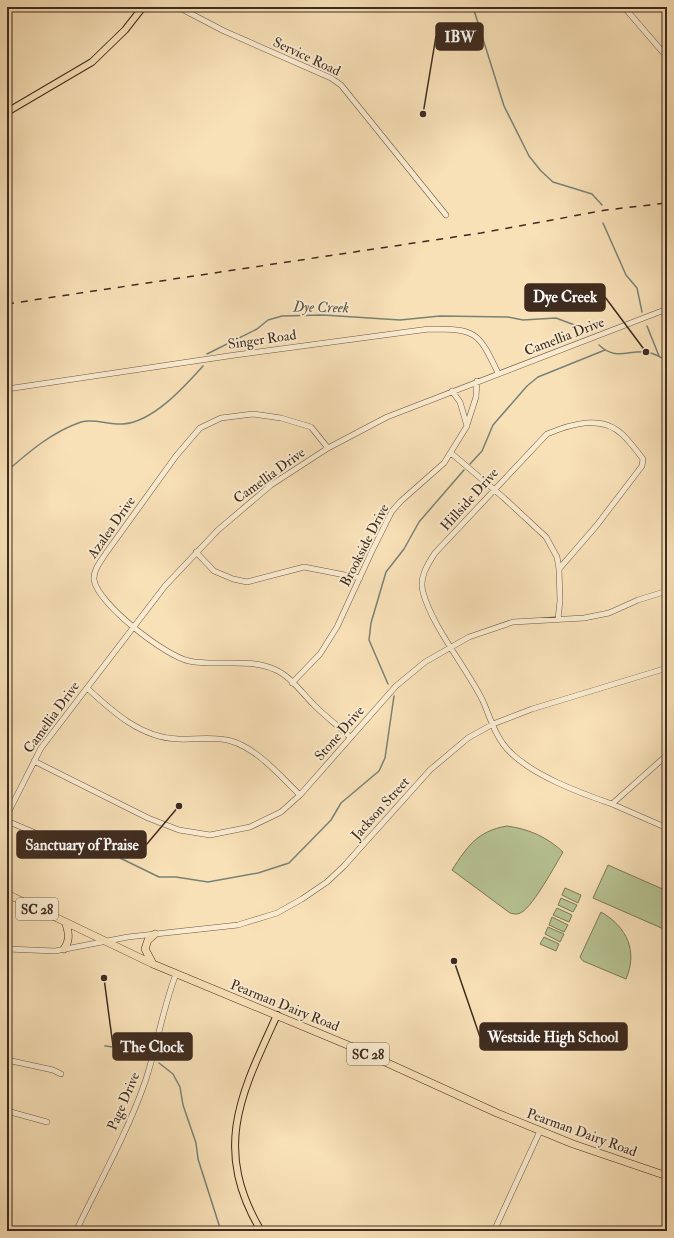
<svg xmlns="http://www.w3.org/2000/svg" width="674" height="1238" viewBox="0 0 674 1238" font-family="'IM FELL Double Pica',serif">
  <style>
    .green { fill: #b7c393; stroke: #7a7759 }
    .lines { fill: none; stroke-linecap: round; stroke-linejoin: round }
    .stream { stroke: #788278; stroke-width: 1.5 }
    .minor-casing { stroke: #6c5845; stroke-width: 6 }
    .major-casing { stroke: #3e2b1f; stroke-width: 8 }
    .highway-casing { stroke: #3e2b1f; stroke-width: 8 }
    .minor { stroke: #faebd0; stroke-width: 5 }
    .major { stroke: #f8e0b7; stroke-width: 6 }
    .highway { stroke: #f8e0b7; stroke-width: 7 }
    .rail { stroke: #3e2b1f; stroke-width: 1.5; stroke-dasharray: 7 7; stroke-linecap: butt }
    .labels { text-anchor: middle; stroke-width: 4; stroke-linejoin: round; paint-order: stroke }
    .shield { fill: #faebd0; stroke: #766554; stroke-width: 1 }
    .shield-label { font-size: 13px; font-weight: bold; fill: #3e2b1f }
    .street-label { font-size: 14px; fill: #3e2b1f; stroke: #faebd0 }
    .water-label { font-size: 15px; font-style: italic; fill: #564f44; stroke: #faebd0 }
    .leader { fill: none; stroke: #3e2b1f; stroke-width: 1.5 }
    .callout-dot { fill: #3e2b1f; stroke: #faebd0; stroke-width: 1.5 }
    .callout { fill: #3e2b1f; stroke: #3e2b1f; stroke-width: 1.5 }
    .callout-label { font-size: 15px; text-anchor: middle; font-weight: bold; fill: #fff }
  </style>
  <rect width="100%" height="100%" fill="#f8e0b7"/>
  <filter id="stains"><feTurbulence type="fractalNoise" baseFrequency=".005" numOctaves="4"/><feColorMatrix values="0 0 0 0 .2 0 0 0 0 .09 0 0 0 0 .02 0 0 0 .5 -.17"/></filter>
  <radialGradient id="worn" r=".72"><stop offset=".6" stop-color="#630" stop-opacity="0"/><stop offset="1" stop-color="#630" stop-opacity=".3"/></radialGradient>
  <path class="green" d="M 507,826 C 529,829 547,837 563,852 C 556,864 533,906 522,912 C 518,915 514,914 510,913 L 452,870 C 467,847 477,831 507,826 Z
    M 608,865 L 667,891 L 666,930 L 593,898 Z
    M 565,888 L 581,895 L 578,903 L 562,895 Z
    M 561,898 L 577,905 L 573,912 L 558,905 Z
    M 557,908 L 572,915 L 569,922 L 553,915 Z
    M 601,912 C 627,927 638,951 626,979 L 583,961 L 580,957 Z
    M 552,917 L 568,925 L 564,932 L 549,925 Z
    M 548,927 L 564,934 L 560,942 L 545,934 Z
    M 544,937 L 559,944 L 556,951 L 540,944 Z"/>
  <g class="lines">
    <path class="stream" d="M 473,7 L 504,106 L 529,156 L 541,171 L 553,182 L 592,194 L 602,205
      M 603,223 L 626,275 L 637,288 L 642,312
      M 647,326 L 659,356
      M 599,345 C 616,361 628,350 647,352 C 655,354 661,357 667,361
      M 207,354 L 257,329 L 268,320 L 282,316 L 323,315 L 400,320 L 440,316 L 508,317 L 523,320 L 556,318 L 585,329
      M 470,464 L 482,451 L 493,425 L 527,386 L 538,377 L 605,350
      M 7,471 C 30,451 52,432 81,422 C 94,418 109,425 123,424 C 153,422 184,387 203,366
      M 388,684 L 369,640 L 371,623 L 386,572 L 404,549 L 419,522 L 464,470
      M 120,858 L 159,877 L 176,877 L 208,882 L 258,873 L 289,863 L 331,820 L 341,803 L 379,771 L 385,758 L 394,696
      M 105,1046 L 122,1048 L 145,1058
      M 159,1063 L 173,1074 L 180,1087 L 183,1105 L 196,1143 L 198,1159 L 221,1231"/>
    <defs>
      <path id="minor" d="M 178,7 L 224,31 L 331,78 L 341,85 L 446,215
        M 624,7 L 667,57
        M 7,389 L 235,355 L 429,329 C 476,329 478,331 498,373
        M 467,425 L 476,397 L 477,381
        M 328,448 L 311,427 L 281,418 L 253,414 L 221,418 L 200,428 L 176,456 L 106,553 C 101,561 93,570 94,580 C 98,604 165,656 189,661 C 217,667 248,657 276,670 C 291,677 302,693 314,705 C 325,716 338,726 350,737
        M 451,453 L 504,498 L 546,537 L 557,557 L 559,569
        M 196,552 L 214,571 L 233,579 L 247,582 L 304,567 L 360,578
        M 558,619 L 560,601 L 559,569 L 597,525 L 642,466 L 643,459 C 637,451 630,442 623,435 C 602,414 571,424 547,434 L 435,553 C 427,565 419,578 423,592 C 432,626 465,666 482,699 C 490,716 495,738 510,752 C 534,776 580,793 612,804
        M 292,683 L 320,654 L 337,627 L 372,551 L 392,511 L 401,501 L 444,463 L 467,426 L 460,402 L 452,391
        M 87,688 C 113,712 141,738 178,739 C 195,740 214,736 231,741 C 258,749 280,776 300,795
        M 667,755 L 612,804 L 667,828
        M 34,761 L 148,818 L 179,830 L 210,835 L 250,827 L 281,812 L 300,795 L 396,686 L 425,662 L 469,637 L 513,622 L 584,618 L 609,613 L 638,600 L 667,591
        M 7,815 L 41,748 L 165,586 L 218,530 L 271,485 L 328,448 L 387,417 L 667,309
        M 7,821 L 59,843
        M 7,949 L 55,951 L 128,937 L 238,925 L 277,913 L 302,899 L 327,882 L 344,866 L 430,770 L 468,738 L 493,724 L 532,709 L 667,668
        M 7,1060 L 53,1070 L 61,1074
        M 7,1111 L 47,1122
        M 76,1231 C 99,1183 126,1135 144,1085 C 157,1048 162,1010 176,974
        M 494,1231 L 540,1131"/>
      <path id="major" d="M 7,112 L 92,62 L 125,30 L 143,7
        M 261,1231 C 212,1148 241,1094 277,1015"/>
      <path id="highway" d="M 7,894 L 153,964 L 350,1046 L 497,1113 L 573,1144 L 667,1176
        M 64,949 C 70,940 69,934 66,924
        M 153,964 L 145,949 L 148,940 L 155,934"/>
    </defs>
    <use href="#minor" class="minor-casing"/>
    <use href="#major" class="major-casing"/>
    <use href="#highway" class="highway-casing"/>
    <use href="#minor" class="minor"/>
    <use href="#major" class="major"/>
    <use href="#highway" class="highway"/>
    <path class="rail" d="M 7,304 L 481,233 L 606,210 L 667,203"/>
  </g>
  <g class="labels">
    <g class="shield">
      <rect x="16" y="898" width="42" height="22" rx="3"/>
      <rect x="347" y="1043" width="42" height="22" rx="3"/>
    </g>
    <g class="shield-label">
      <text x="37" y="914">SC 28</text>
      <text x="368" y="1059">SC 28</text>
    </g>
    <g class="street-label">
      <text transform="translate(307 56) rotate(25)" y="5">Service Road</text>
      <text transform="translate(564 336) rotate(-21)" y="5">Camellia Drive</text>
      <text transform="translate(262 339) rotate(-8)" y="5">Singer Road</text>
      <text transform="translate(269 475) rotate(-36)" y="5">Camellia Drive</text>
      <text transform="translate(469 499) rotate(-48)" y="5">Hillside Drive</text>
      <text transform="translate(111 527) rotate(-55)" y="5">Azalea Drive</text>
      <text transform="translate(364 545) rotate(-63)" y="5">Brookside Drive</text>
      <text transform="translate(51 717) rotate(-54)" y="5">Camellia Drive</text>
      <text transform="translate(339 733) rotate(-49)" y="5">Stone Drive</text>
      <text transform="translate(380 808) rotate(-48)" y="5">Jackson Street</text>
      <text transform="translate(285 1005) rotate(22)" y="5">Pearman Dairy Road</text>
      <text transform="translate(123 1101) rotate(-67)" y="5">Page Drive</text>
      <text transform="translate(582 1132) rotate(20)" y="5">Pearman Dairy Road</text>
    </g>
    <g class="water-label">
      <text transform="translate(321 307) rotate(1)" y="5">Dye Creek</text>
    </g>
  </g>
  <path class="leader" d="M423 114L436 36M646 352L605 297M179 806L146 845M454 961L480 1037M104 978L113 1046"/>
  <g class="callout-dot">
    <circle cx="423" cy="114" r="4"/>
    <circle cx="646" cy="352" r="4"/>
    <circle cx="179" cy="806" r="4"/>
    <circle cx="454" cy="961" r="4"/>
    <circle cx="104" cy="978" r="4"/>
  </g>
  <g class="callout">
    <rect x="436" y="23" width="47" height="27" rx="4"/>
    <rect x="525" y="284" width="80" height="27" rx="4"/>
    <rect x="17" y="831" width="129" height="27" rx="4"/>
    <rect x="480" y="1023" width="147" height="27" rx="4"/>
    <rect x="113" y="1033" width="79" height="27" rx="4"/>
  </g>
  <g class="callout-label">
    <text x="460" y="42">IBW</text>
    <text x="565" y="302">Dye Creek</text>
    <text x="82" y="850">Sanctuary of Praise</text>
    <text x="553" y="1042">Westside High School</text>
    <text x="152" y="1052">The Clock</text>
  </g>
  <rect width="674" height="1238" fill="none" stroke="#f8e0b7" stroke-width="24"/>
  <rect x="8" y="8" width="658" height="1222" fill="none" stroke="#3e2b1f" stroke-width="2"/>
  <rect x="12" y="12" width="650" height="1214" fill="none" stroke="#3e2b1f"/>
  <rect width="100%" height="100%" filter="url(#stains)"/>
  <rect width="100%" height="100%" fill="url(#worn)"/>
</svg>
